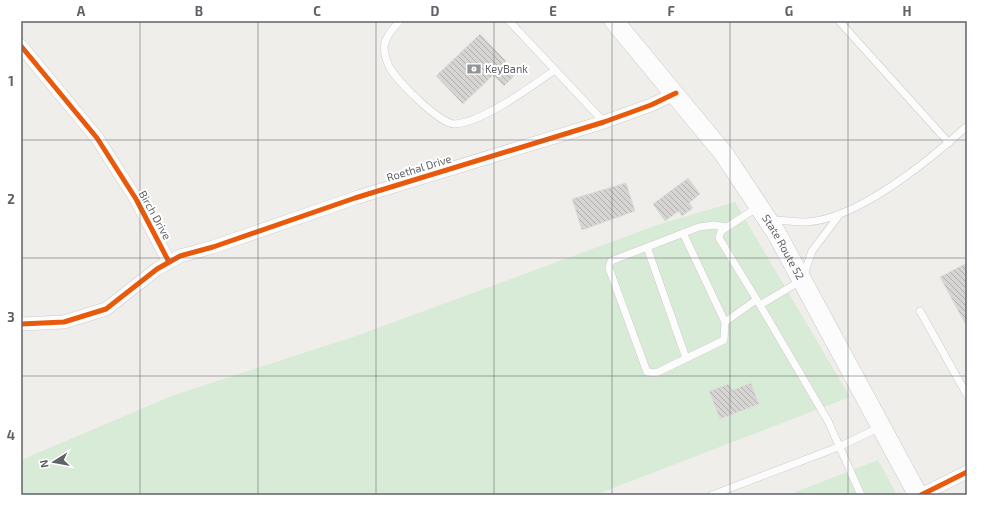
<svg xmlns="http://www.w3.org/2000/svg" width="988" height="516" viewBox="0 0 988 516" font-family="'Exo 2',sans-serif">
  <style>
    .pitch { fill: #d8ebd6 }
    .building { fill: url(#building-back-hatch); stroke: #deddd9 }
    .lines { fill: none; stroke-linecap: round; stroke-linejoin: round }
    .service-casing { stroke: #cbcccc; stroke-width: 8 }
    .minor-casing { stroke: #cbcccc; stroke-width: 14 }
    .secondary-casing { stroke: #cacacb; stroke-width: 20 }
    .service { stroke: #fdfcfc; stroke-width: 7 }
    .minor { stroke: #fdfcfc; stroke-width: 13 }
    .secondary { stroke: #fdfcfc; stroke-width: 19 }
    .cycleway-casing { stroke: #fff; stroke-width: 8 }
    .cycleway { stroke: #e8590c; stroke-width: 5 }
    .grid { fill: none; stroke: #5f6368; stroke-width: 1; stroke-opacity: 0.55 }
    .labels { text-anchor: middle; stroke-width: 4; stroke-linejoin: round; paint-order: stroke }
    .poi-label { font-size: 11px; fill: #5f6368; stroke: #fff; text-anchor: start }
    .street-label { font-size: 11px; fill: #5f6368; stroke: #fff }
    .neatline { fill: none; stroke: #5f6368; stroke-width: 1.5 }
    .grid-label { font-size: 13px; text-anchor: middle; font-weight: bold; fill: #5f6368 }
  </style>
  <defs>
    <pattern id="building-back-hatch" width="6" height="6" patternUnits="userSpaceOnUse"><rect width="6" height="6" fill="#d6d5d3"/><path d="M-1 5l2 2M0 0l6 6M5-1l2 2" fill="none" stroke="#b1b0af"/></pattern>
  </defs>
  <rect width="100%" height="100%" fill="#efeeea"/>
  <path class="pitch" d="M 735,202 L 850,397 L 595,495 L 21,495 L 21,460 L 174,395 L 356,336 L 660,224 Z
    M 878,460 L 897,495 L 788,495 Z"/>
  <path class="building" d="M 480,34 L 506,61 L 502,64 L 514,76 L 504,86 L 493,75 L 463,104 L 436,76 Z
    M 688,178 L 700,194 L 689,203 L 693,208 L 682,216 L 679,211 L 665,221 L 653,204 Z
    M 626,183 L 635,211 L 582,230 L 572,199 Z
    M 967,263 L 967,327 L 940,277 Z
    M 751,383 L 759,404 L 720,419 L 709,391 L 729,384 L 732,390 Z"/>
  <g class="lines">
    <defs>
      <path id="service" d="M 400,21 C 393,28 386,36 384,46 C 384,51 386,60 388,64 C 393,78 440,124 454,124 C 482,123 532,86 555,70
        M 509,21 L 604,122
        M 839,21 L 949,143
        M 758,207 L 721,231 L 719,238 L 760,305 L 802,280 L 812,251 L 840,214
        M 770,220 C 782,220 795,222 807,222 C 858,219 930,160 967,126
        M 726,227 L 714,225 L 699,227 L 611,261 L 609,268 L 647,372 L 656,373 L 724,340 L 725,322 L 756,300
        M 683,233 L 725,322
        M 647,247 L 686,358
        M 760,305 L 828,421 L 861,495
        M 920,311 L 967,395
        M 712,495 L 841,446 L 880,427"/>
      <path id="minor" d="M 21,46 L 97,138 L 136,199 L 169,262
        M 21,324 L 64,322 L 106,309 L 157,269 L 180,256 L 213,247 L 355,198 L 604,122 L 651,105 L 676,93
        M 921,495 L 967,472"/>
      <g id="secondary">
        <path id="s1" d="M 614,21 L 724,154 L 777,234 L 918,495"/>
      </g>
    </defs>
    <use href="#service" class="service-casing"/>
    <use href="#minor" class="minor-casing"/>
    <use href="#secondary" class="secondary-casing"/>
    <use href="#service" class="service"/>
    <use href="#minor" class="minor"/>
    <use href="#secondary" class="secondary"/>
    <defs>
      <path id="cycleway" d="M 21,46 L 97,138 L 136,199 L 169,262
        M 21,324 L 64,322 L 106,309 L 157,269 L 180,256 L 213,247 L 355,198 L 604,122 L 651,105 L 676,93
        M 921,495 L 967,472"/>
    </defs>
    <use href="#cycleway" class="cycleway-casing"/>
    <use href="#cycleway" class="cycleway"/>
  </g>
  <path class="grid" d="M 140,21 L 140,495M 258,21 L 258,495M 376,21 L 376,495M 494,21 L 494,495M 612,21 L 612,495M 730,21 L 730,495M 848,21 L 848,495M 21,140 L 967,140M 21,258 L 967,258M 21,376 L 967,376"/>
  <defs>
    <symbol id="bank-bare" viewBox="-9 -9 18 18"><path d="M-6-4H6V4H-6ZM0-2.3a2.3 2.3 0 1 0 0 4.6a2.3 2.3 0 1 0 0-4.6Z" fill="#919496" stroke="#fff" stroke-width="2.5" paint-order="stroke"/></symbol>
  </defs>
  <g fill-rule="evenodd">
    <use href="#bank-bare" x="464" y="59" width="20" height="20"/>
  </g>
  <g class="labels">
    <g class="poi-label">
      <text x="485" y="73">KeyBank</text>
    </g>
    <g class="street-label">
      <text transform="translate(419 168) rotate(-17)" y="4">Roethal Drive</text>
      <text transform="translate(155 215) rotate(61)" y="4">Birch Drive</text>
      <text dy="4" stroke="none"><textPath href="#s1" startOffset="283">State Route 52</textPath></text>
    </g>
  </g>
  <rect width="988" height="516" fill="none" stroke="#ffffff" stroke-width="44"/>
  <g transform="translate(54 462) rotate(259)" stroke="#ffffff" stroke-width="3" paint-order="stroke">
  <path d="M0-3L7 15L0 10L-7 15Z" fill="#5f6368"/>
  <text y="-6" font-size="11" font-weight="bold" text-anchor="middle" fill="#5f6368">N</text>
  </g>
  <rect x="22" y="22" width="944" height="472" class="neatline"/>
  <g class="grid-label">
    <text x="81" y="16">A</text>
    <text x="199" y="16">B</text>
    <text x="317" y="16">C</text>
    <text x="435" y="16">D</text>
    <text x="553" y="16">E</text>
    <text x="671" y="16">F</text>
    <text x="789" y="16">G</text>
    <text x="907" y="16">H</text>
    <text x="11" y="86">1</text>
    <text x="11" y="204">2</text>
    <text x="11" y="322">3</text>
    <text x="11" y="440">4</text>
  </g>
</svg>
